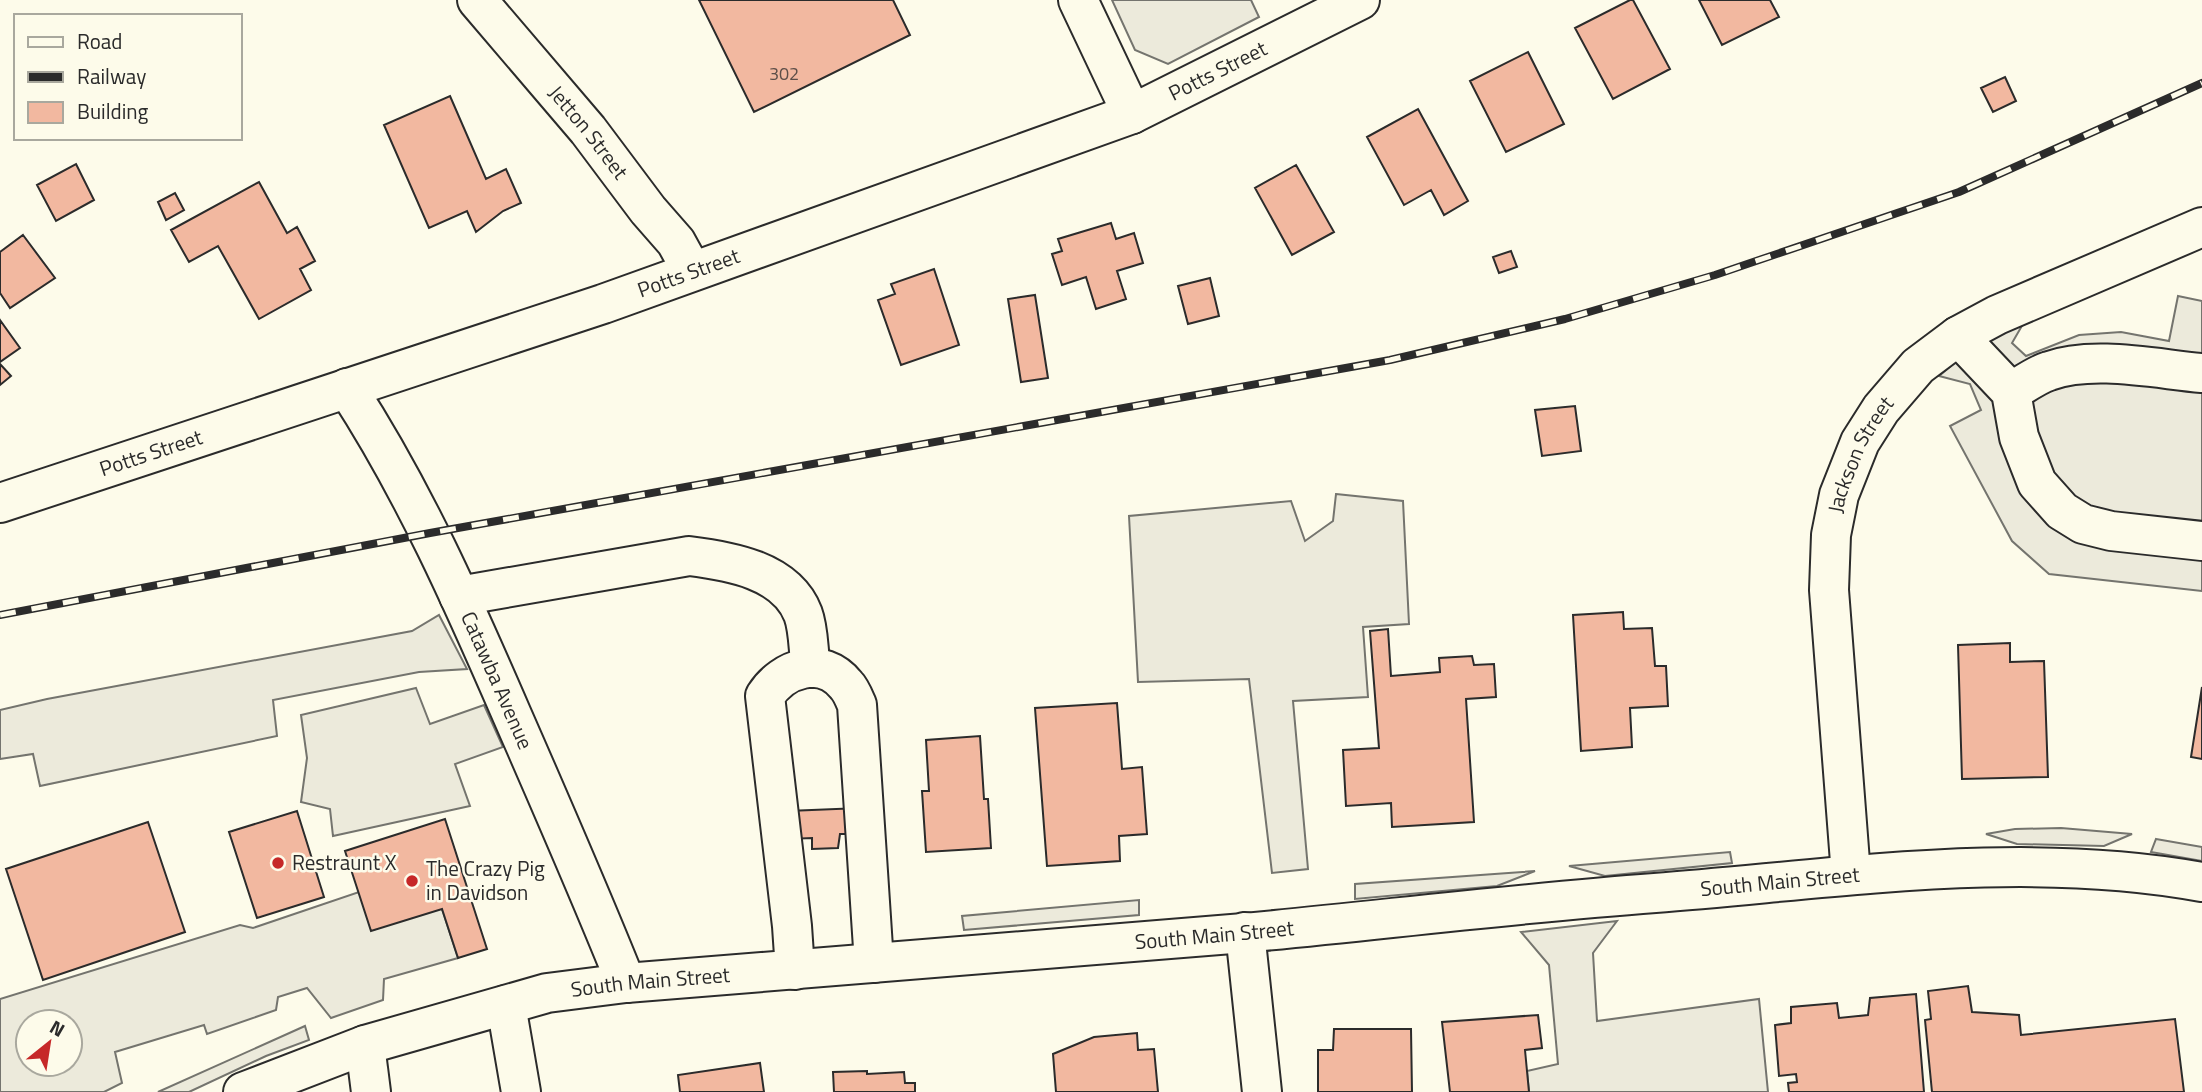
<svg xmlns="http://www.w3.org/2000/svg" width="2202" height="1092" viewBox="0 0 2202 1092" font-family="'Titillium Web',sans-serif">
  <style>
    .parking { fill: #eceadb; stroke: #74746e; stroke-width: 2; fill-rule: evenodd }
    .building { fill: #f2b8a0; stroke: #2b2b2b; stroke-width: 2 }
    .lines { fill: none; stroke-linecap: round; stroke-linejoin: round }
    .minor-casing { stroke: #2b2b2b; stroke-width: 42 }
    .major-casing { stroke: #2b2b2b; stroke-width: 42 }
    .minor { stroke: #fdfbea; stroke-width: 38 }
    .major { stroke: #fdfbea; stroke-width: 38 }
    .rail-casing { stroke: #2b2b2b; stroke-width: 8 }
    .rail { stroke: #fdfbea; stroke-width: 5; stroke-dasharray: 16; stroke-linecap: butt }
    .poi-dot { fill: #c62828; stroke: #fdfbea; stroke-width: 2.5 }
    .labels { text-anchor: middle; stroke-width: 5; stroke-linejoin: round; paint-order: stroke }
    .number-label { font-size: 18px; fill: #5d4e48 }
    .street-label { font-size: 21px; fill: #2b2b2b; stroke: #fdfbea }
    .poi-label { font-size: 21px; fill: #2b2b2b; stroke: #fdfbea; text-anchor: start }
  </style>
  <rect width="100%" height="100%" fill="#fdfbea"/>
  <path class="parking" d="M 1112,0 L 1251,0 L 1259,17 L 1168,64 L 1135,50 Z
    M 2178,296 L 2202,301 L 2202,591 L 2049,574 L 2012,541 L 1950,426 L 1981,410 L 1970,384 L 1939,376 L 1982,340 L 2023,324 L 2012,343 L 2026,356 L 2079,335 L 2121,332 L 2169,341 Z
    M 1336,494 L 1403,501 L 1409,624 L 1363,627 L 1368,697 L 1293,701 L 1308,869 L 1272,873 L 1249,679 L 1138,682 L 1129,516 L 1291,501 L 1305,541 L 1333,521 Z
    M 439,615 L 467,669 L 419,672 L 273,700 L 277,736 L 40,786 L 33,754 L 0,759 L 0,710 L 47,699 L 412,631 Z
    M 416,688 L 430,724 L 484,705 L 503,747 L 455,764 L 470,806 L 333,836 L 330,809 L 301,802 L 307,758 L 301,715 Z
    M 2061,828 L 2132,834 L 2104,846 L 2017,844 L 1986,834 L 2015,829 Z
    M 2156,839 L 2202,847 L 2202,861 L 2151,852 Z
    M 1730,852 L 1732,863 L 1605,876 L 1569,866 Z
    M 1535,871 L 1497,886 L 1355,899 L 1355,884 Z
    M 359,892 L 442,909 L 458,958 L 384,979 L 383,1000 L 331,1018 L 307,988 L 278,997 L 276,1010 L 207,1034 L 204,1025 L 115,1052 L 122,1083 L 104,1092 L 0,1092 L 0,999 L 240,925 L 253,928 ZM 28,1022 L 70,1022 L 70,1064 L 28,1064 Z
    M 1139,900 L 1139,915 L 964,930 L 962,916 Z
    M 1617,921 L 1593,953 L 1597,1021 L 1759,999 L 1768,1092 L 1529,1092 L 1527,1071 L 1558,1064 L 1549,965 L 1521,932 Z
    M 305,1026 L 309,1040 L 266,1056 L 189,1092 L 158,1092 Z"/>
  <path class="building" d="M 699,0 L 893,0 L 910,35 L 754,112 Z
    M 1630,0 L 1633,0 L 1670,69 L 1613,99 L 1575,28 Z
    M 1699,0 L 1770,0 L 1779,17 L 1722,45 Z
    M 1528,52 L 1564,124 L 1506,152 L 1470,81 Z
    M 2005,77 L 2016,101 L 1993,112 L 1981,88 Z
    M 450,96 L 486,179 L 506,169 L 521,203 L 503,211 L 476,232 L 467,211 L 429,228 L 384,125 Z
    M 1418,109 L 1468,201 L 1444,215 L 1431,190 L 1404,205 L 1367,137 Z
    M 76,164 L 94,200 L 56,221 L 37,185 Z
    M 1296,165 L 1334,232 L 1292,255 L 1255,188 Z
    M 259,182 L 287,233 L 297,227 L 315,261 L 300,269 L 311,290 L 259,319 L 218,246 L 189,262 L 171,230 Z
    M 175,193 L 184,210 L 166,220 L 158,202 Z
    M 1111,223 L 1116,239 L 1134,233 L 1143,263 L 1117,271 L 1126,299 L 1096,309 L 1086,277 L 1062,285 L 1052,254 L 1062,251 L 1058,239 Z
    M 23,235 L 55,278 L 10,308 L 0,293 L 0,252 Z
    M 1511,251 L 1517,267 L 1499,273 L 1493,257 Z
    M 934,269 L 959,345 L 901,365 L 878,300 L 895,294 L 891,284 Z
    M 1210,278 L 1219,316 L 1188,324 L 1178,286 Z
    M 1035,295 L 1048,378 L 1021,382 L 1008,299 Z
    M 0,320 L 20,348 L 0,362 Z
    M 0,364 L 11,376 L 0,385 Z
    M 1575,406 L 1581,451 L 1542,456 L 1535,410 Z
    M 1623,612 L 1624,629 L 1652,628 L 1655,666 L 1666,666 L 1668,706 L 1630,708 L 1632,747 L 1581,751 L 1573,615 Z
    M 1388,629 L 1391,676 L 1440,672 L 1439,658 L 1472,656 L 1474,665 L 1494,664 L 1496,697 L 1466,699 L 1474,822 L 1392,827 L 1391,803 L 1346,806 L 1343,750 L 1379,748 L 1370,631 Z
    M 2010,643 L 2010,662 L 2044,661 L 2048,777 L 1962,779 L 1958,645 Z
    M 2202,687 L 2202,759 L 2191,757 Z
    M 1117,703 L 1122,769 L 1142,767 L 1147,834 L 1119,836 L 1120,861 L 1047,866 L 1035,708 Z
    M 980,736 L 984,799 L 988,799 L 991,848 L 926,852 L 922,791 L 929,791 L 926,740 Z
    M 860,808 L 861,834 L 840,834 L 838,848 L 812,849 L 812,838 L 789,839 L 788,811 Z
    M 297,811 L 324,897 L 257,918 L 229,832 Z
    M 445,819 L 487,949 L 458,958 L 442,909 L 371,931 L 345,851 Z
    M 148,822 L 185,932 L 43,980 L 6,869 Z
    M 1968,986 L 1972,1012 L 2019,1015 L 2021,1035 L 2175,1019 L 2184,1092 L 1932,1092 L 1925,1020 L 1931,1019 L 1928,991 Z
    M 1916,994 L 1924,1092 L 1789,1092 L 1788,1083 L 1797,1082 L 1796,1074 L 1779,1076 L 1775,1025 L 1791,1023 L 1791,1007 L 1837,1003 L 1839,1018 L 1868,1015 L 1870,998 Z
    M 1538,1015 L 1542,1048 L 1525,1050 L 1529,1092 L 1450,1092 L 1442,1022 Z
    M 1334,1029 L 1411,1029 L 1412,1092 L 1318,1092 L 1318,1050 L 1333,1050 Z
    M 1137,1033 L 1138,1050 L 1154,1049 L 1158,1092 L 1056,1092 L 1053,1054 L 1094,1037 Z
    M 760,1063 L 764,1092 L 680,1092 L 678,1075 Z
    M 867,1071 L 867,1074 L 904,1072 L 905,1083 L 915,1083 L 915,1092 L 834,1092 L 833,1072 Z"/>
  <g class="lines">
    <defs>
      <g id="minor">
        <path id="s1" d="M 477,0 L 588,130 L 648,210 L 676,242 L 692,271"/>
        <path d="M 1078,0 L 1132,114"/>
        <path d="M 1958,336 L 2011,392 L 2019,437 L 2037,483 L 2062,511 L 2083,524 L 2111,531 L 2202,541"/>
        <path id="s2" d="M 347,388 C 414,491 463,602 512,715 C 551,804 590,893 626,983"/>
        <path d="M 2011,392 C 2023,385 2036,375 2049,371 C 2093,355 2156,369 2202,373"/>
        <path id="s3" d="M 0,503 L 603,304 L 1132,114 L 1360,0"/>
        <path d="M 459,596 L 689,556 C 729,561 786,570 803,614 C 809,630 808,651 811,668"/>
        <path id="s4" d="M 1851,875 L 1829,590 L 1831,535 L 1839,495 L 1860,442 L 1881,409 L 1918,366 L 1958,336 L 1997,315 L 2202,227"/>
        <path d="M 1245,932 L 1262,1092"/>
        <path d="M 795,970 L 792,926 L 765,696 C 783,668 822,655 846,685 C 851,690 854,698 857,705 L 874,963"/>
        <path d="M 506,1005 L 521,1092"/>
        <path d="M 365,1045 L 371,1092"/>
      </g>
      <g id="major">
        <path id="s5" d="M 243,1092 L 365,1045 L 547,993 L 626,983 C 832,967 1038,951 1244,933 C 1381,920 1518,903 1655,893 C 1837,879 2021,849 2202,882"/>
      </g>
    </defs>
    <use href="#minor" class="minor-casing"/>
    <use href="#major" class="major-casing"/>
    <use href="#minor" class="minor"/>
    <use href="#major" class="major"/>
    <defs>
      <path id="rail" d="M 0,615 L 430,533 L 1390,360 L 1565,319 L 1715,275 L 1959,192 L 2202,83"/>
    </defs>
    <use href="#rail" class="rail-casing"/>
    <use href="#rail" class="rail"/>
  </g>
  <g class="poi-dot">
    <circle cx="278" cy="863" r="7"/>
    <circle cx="412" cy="881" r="7"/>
  </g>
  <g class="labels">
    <g class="number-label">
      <text x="784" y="80">302</text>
    </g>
    <g class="street-label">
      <text dy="7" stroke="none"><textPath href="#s3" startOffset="1293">Potts Street</textPath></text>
      <text dy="7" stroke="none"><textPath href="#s1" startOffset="173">Jetton Street</textPath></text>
      <text dy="7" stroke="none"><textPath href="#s3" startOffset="726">Potts Street</textPath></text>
      <text dy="7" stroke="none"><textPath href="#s3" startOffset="159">Potts Street</textPath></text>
      <text dy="7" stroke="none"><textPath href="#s4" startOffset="427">Jackson Street</textPath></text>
      <text dy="7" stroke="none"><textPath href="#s2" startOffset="329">Catawba Avenue</textPath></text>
      <text dy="7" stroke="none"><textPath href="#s5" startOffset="1558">South Main Street</textPath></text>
      <text dy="7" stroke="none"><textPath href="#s5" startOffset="990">South Main Street</textPath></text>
      <text dy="7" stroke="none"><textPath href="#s5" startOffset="424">South Main Street</textPath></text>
    </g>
    <g class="poi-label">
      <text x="292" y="870">Restraunt X</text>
      <text x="426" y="876">The Crazy Pig<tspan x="426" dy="24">in Davidson</tspan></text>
    </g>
  </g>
  <rect x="14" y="14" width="228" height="126" fill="#fdfbea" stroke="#a9a89e" stroke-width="2"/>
  <rect x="28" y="37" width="35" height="10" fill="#fdfbea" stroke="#a9a89e" stroke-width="2"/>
  <text x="77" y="49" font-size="21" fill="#2b2b2b">Road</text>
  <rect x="28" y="72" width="35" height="10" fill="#2b2b2b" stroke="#a9a89e" stroke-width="2"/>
  <text x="77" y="84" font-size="21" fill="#2b2b2b">Railway</text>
  <rect x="28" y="102" width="35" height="21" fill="#f2b8a0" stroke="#a9a89e" stroke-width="2"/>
  <text x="77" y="119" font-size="21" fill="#2b2b2b">Building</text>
  <g transform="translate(49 1043) rotate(30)"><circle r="33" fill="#fdfbea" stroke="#a9a89e" stroke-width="2"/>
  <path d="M0-5L12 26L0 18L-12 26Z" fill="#c62828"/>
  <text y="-10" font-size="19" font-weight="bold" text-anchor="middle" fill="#2b2b2b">N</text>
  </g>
</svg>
